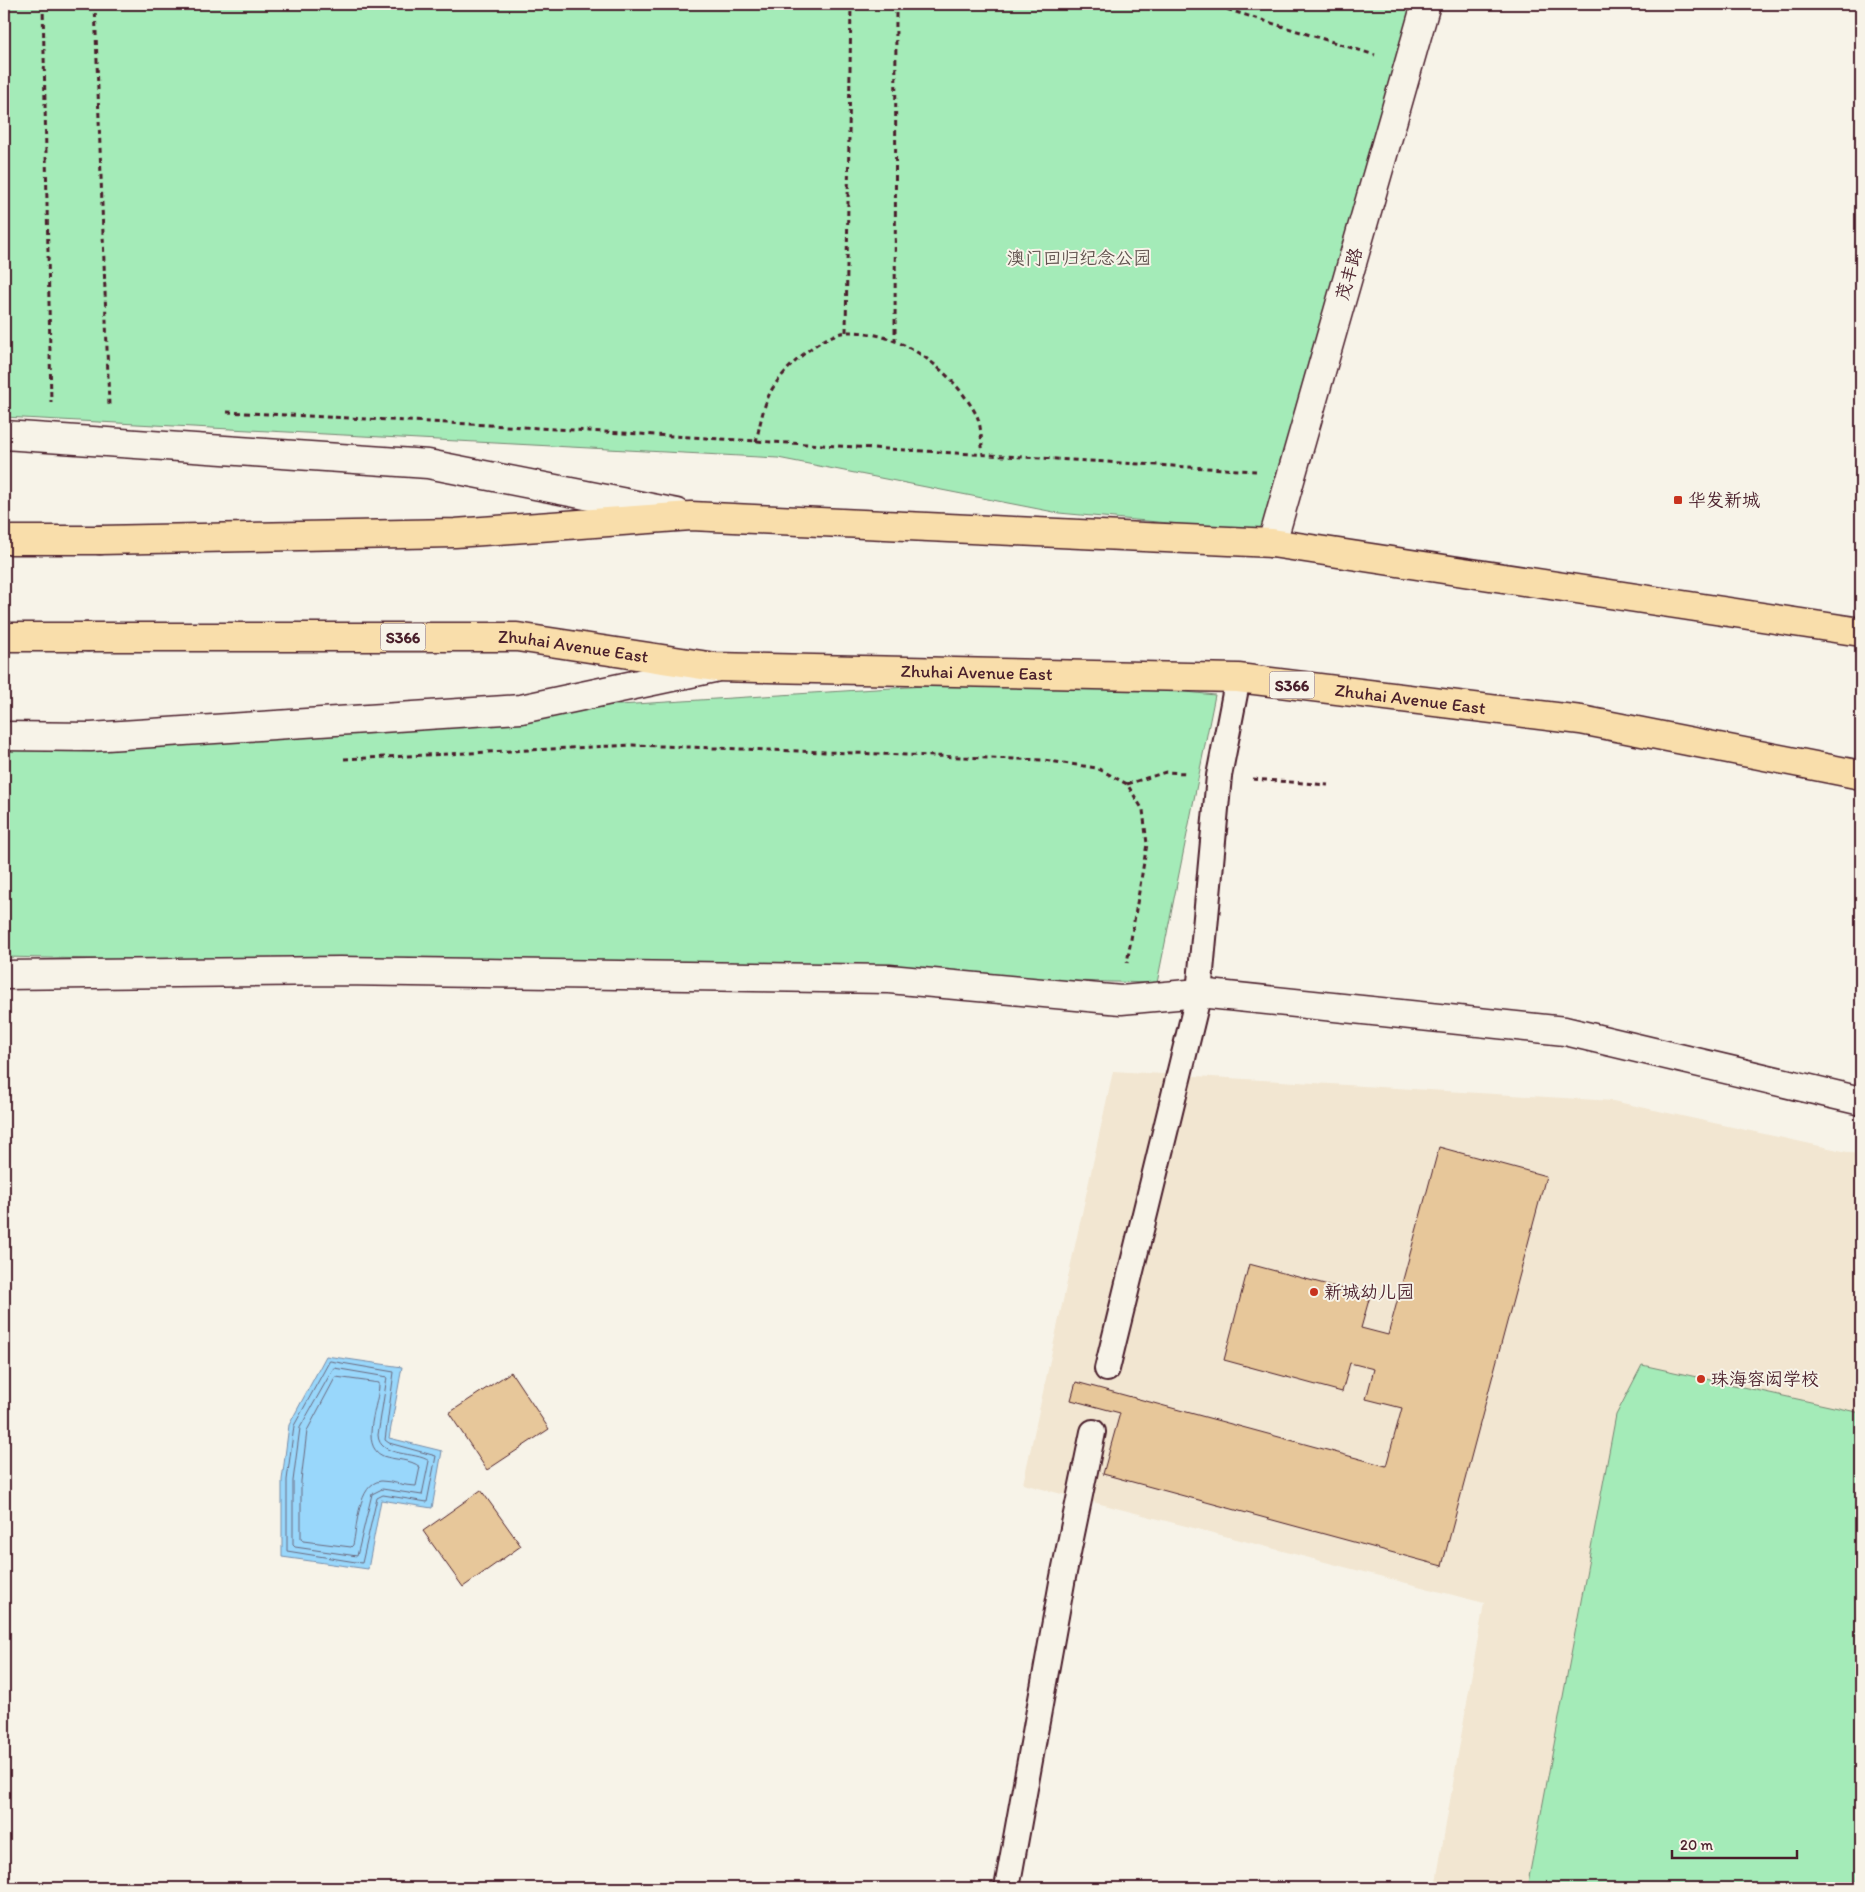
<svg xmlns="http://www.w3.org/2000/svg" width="1865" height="1892" viewBox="0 0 1865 1892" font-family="Itim,'LXGW WenKai TC',sans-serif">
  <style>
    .built { fill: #f2e6d1 }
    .green { fill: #a4ebb8; stroke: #778572 }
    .water { fill: #99d7fb; stroke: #798da8 }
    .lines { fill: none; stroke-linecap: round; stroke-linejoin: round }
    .shore { stroke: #6a697e; stroke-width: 1 }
    .building { fill: #e7c79a; stroke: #4a1f2b }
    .service-casing { stroke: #4a1f2b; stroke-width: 28 }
    .tertiary-casing { stroke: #4a1f2b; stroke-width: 31 }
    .secondary-casing { stroke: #4a1f2b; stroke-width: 31 }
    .primary-casing { stroke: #4a1f2b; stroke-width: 31 }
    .trunk-casing { stroke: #4a1f2b; stroke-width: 31 }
    .path { stroke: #4a1f2b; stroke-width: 3; stroke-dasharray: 5 4; stroke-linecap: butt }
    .service { stroke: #f7f3e8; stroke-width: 24 }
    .tertiary { stroke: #f7f3e8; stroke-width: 28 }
    .secondary { stroke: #f7f3e8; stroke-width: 28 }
    .primary { stroke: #f9deab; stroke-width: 28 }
    .trunk { stroke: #f9deab; stroke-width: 28 }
    .poi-dot { fill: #c8321e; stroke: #f7f3e8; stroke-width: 2 }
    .labels { text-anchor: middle; stroke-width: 4; stroke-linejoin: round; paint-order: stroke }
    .shield { fill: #f7f3e8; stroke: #7e5f64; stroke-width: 1 }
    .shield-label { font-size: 16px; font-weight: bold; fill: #4a1f2b }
    .park-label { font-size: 18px; fill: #60524e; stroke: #f7f3e8 }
    .street-label { font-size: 18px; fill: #4a1f2b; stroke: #f7f3e8 }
    .poi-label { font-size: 18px; fill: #4a1f2b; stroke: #f7f3e8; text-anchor: start }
  </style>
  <rect width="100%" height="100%" fill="#f7f3e8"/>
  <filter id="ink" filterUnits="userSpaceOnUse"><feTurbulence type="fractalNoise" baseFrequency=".02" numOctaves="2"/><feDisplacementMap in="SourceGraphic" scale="10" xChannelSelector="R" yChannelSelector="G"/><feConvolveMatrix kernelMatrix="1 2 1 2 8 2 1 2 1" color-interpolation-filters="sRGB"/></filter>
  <g filter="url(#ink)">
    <path class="built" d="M 1113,1071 L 1613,1101 L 1861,1155 L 1861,1888 L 1435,1888 L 1484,1603 L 1023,1484 Z"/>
    <path class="green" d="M 4,4 L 1417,4 L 1267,532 L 1059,513 L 778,458 L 4,417 Z
      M 1053,678 L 1215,695 L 1157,983 L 4,957 L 4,738 L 89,738 Z
      M 1642,1365 L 1861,1413 L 1861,1888 L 1527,1888 L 1616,1415 Z"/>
    <path class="water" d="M 326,1356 L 402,1367 L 389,1438 L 442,1451 L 432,1508 L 381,1500 L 368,1569 L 282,1557 L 282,1480 L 289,1425 Z"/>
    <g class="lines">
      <path class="shore" d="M 330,1361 L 394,1372 L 385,1440 L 389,1443 L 436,1456 L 427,1502 L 383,1495 L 377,1498 L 362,1563 L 287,1551 L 287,1480 L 294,1426 Z
        M 334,1368 L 387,1377 L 378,1435 C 379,1458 416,1451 429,1461 L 422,1495 L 382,1489 L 372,1494 L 357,1556 L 295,1547 L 293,1545 L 293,1481 L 300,1428 Z
        M 336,1377 L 379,1383 C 380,1403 358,1445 383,1456 C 394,1460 411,1459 420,1467 L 416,1486 C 404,1486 392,1481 381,1481 C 358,1483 357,1528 353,1545 L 351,1547 L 303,1541 L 301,1538 L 301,1481 L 307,1431 Z"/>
    </g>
    <path class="building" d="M 1439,1147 L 1546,1176 L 1442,1566 L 1103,1474 L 1120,1413 L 1071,1400 L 1076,1382 L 1386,1466 L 1402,1408 L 1366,1399 L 1374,1369 L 1350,1363 L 1342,1392 L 1224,1360 L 1249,1264 L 1370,1296 L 1361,1328 L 1388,1335 Z
      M 511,1372 L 549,1429 L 487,1470 L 449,1413 Z
      M 481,1490 L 521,1546 L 463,1587 L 423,1531 Z"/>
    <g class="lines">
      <defs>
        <path id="service" d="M 1107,1369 L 1199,993 L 1219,776 L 1238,678
          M 1007,1888 L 1063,1577 L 1093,1432"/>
        <path id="tertiary" d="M 1272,543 L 1426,4
          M 4,975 L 340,971 L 889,979 L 1121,1000 L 1199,993 L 1565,1031 L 1861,1101"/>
        <path id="secondary" d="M 4,435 L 428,464 L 677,513
          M 4,736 L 91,737 L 521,709 L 714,668"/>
        <path id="primary" d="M 4,540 L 100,540
          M 4,637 L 88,637"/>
        <g id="trunk">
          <path d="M 100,540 L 455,533 L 691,516 L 1272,543 L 1861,632"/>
          <path id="s1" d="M 88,637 L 517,637 L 715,667 L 1238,678 L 1581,720 L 1861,775"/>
        </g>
      </defs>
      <use href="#service" class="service-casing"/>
      <use href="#tertiary" class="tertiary-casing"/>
      <use href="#secondary" class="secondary-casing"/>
      <use href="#primary" class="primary-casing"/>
      <use href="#trunk" class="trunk-casing"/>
      <path class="path" d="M 43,4 L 51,402
        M 95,4 L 109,406
        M 1210,4 L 1375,55
        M 846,332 L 851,4
        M 895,342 L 896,4
        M 227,412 L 489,425 L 1256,471
        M 756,442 C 760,425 763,406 771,391 C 783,369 822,333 848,332 C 901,331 951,369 976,414 C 982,425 981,443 983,455
        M 344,759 L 633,745 L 1043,760 L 1097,768 L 1127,784 L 1143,810 L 1147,844 L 1127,963
        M 1253,779 L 1328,785
        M 1127,784 L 1166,772 L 1187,773"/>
      <use href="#service" class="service"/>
      <use href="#tertiary" class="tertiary"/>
      <use href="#secondary" class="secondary"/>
      <use href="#primary" class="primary"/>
      <use href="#trunk" class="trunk"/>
    </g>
  </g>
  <g class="poi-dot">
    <rect x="1673" y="495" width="10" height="10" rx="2.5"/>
    <circle cx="1314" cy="1292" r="5"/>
    <circle cx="1701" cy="1379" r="5"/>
  </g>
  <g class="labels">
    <g class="shield">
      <rect x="380.5" y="623.5" width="45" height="27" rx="4"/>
      <rect x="1269.5" y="671.5" width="45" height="27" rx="4"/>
    </g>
    <g class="shield-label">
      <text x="403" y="643">S366</text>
      <text x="1292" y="691">S366</text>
    </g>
    <g class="park-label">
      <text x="1079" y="264">澳门回归纪念公园</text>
    </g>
    <g class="street-label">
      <text transform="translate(1349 274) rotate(-74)" y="6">茂丰路</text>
      <text dy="6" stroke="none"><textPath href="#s1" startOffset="486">Zhuhai Avenue East</textPath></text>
      <text dy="6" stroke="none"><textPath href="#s1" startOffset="891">Zhuhai Avenue East</textPath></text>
      <text dy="6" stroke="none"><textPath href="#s1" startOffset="1326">Zhuhai Avenue East</textPath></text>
    </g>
    <g class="poi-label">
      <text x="1688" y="506">华发新城</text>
      <text x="1324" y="1298">新城幼儿园</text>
      <text x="1711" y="1385">珠海容闳学校</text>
    </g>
  </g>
  <rect width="1865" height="1892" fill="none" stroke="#f7f3e8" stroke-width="20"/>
  <rect x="10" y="10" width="1845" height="1872" fill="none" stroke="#4a1f2b" stroke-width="2" filter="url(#ink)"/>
  <path d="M1672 1850v8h125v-8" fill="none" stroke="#4a1f2b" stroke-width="2.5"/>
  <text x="1680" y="1850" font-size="15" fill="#4a1f2b" stroke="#f7f3e8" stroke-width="4" paint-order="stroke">20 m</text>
</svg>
